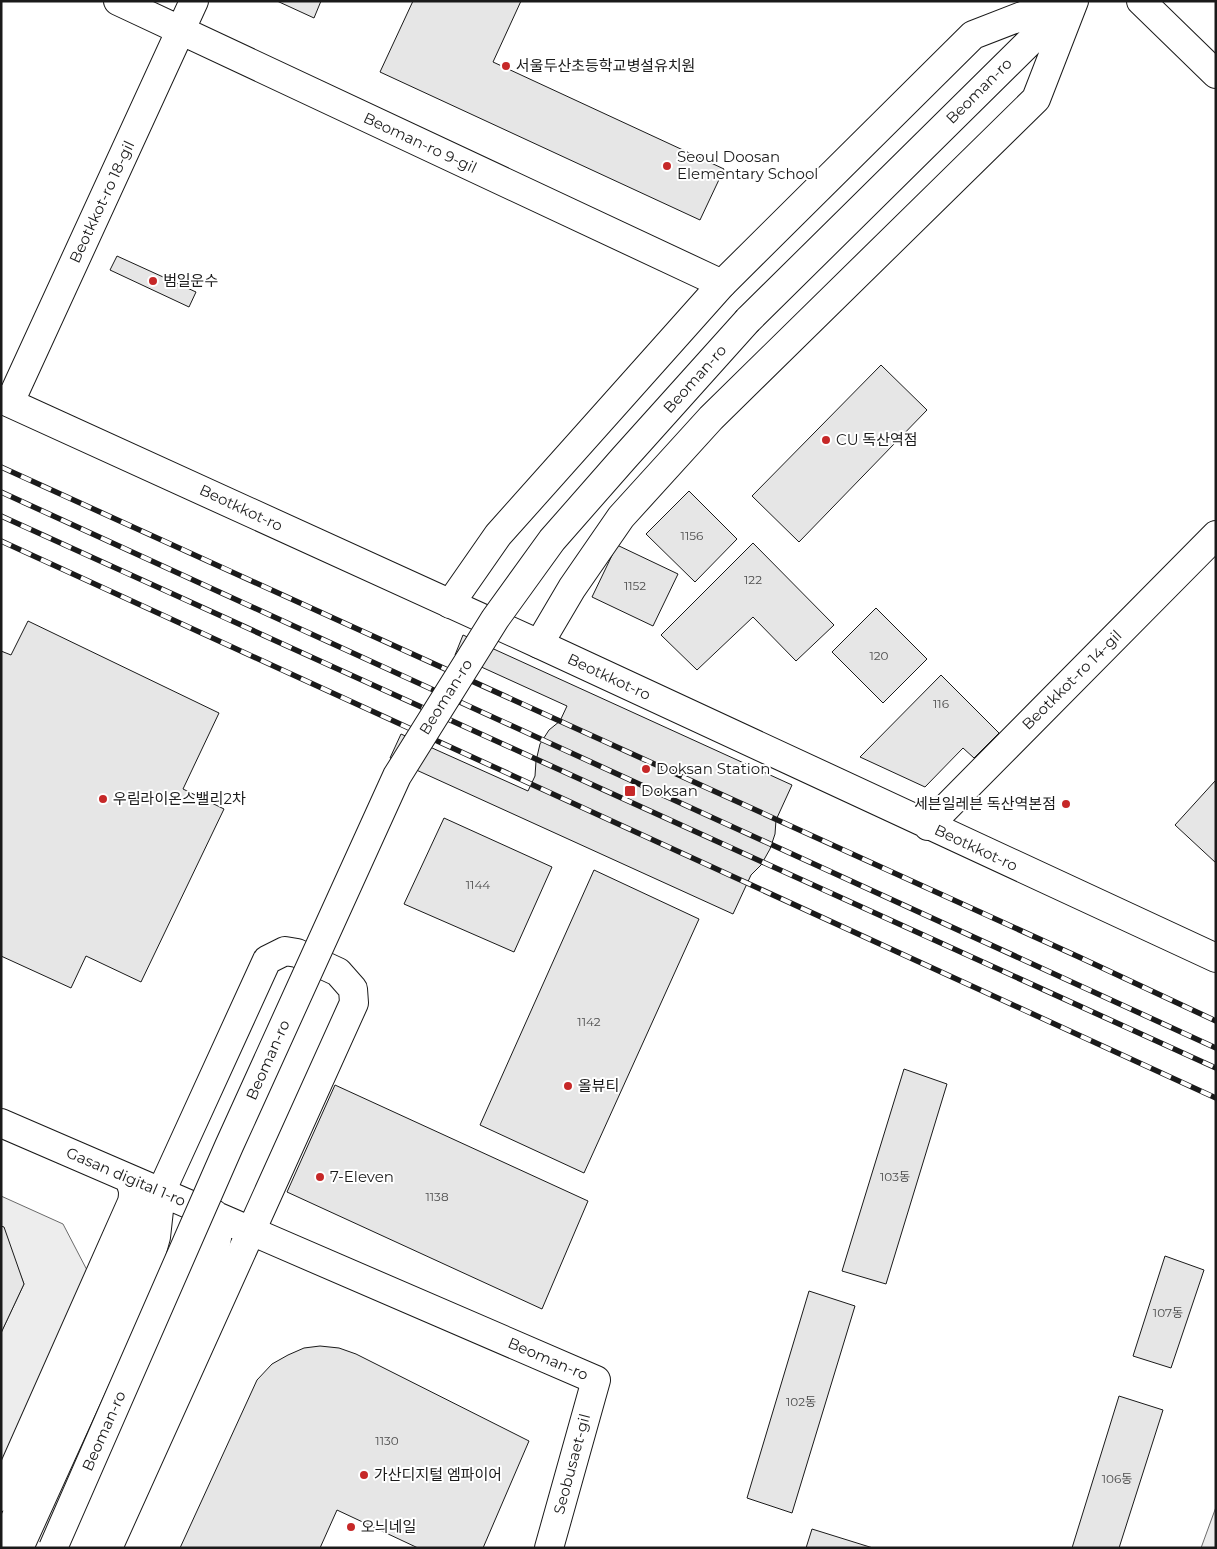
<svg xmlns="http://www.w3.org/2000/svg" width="1217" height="1549" viewBox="0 0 1217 1549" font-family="Montserrat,'Noto Sans KR',sans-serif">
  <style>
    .built { fill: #ededed; stroke: #6a6a6a }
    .building { fill: #e6e6e6; stroke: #1a1a1a }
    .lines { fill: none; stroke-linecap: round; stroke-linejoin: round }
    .minor-casing { stroke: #1a1a1a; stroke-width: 30 }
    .major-casing { stroke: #1a1a1a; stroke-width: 30 }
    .minor { stroke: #fff; stroke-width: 28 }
    .major { stroke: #fff; stroke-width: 28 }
    .rail-casing { stroke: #1a1a1a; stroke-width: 5.5 }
    .rail { stroke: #fff; stroke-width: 4; stroke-dasharray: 11; stroke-linecap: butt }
    .major-bridge-casing { stroke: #1a1a1a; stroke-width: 30; stroke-linecap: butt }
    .major-bridge { stroke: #fff; stroke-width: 28 }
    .poi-dot { fill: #c62828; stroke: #fff; stroke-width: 2 }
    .labels { text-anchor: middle; stroke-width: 4; stroke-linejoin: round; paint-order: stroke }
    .number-label { font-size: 12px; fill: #4d4d4d }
    .poi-label { font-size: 15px; fill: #1a1a1a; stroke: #fff; text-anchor: start }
    .street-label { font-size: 15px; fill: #1a1a1a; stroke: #fff }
  </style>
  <rect width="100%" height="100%" fill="#fff"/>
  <path class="built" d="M 1,1196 L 63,1224 L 88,1272 L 1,1463 L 1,1333 L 24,1284 L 1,1226 Z
    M 1216,1507 L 1216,1548 L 1201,1548 Z"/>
  <path class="building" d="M 277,1 L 321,1 L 314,18 Z
    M 413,1 L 521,1 L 493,62 L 724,169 L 700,220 L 380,72 Z
    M 117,256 L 196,292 L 189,307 L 110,270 Z
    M 881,365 L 927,410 L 799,542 L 752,496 Z
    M 689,491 L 737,539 L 695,582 L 646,534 Z
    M 753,543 L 834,625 L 796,661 L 753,617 L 697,670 L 661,635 Z
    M 617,545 L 678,574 L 653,626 L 592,597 Z
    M 876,608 L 927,659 L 883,703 L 832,652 Z
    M 28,621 L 219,713 L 183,789 L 224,809 L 141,982 L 86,956 L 71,988 L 1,956 L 1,651 L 11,655 Z
    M 463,635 L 792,785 L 776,820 L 775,834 L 770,849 L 761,865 L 751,875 L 733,914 L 390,758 L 401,734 L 528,791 L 535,776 L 536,761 L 540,744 L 549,730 L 560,721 L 567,706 L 455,655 Z
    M 941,675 L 999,733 L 974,758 L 963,748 L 925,787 L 860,757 Z
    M 1215,781 L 1216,782 L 1216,863 L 1175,825 Z
    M 444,818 L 552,867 L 514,952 L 404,904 Z
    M 594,870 L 699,919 L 584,1173 L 480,1125 Z
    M 904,1069 L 947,1084 L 886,1284 L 842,1271 Z
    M 335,1085 L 588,1201 L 542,1309 L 287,1192 Z
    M 1,1226 L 4,1227 L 24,1284 L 1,1333 Z
    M 1165,1256 L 1204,1270 L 1171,1368 L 1133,1356 Z
    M 809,1291 L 855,1306 L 792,1513 L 747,1498 Z
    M 320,1346 L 339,1348 L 356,1354 L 529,1441 L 483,1548 L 418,1548 L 337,1510 L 320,1548 L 180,1548 L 257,1380 L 272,1364 L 288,1355 L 304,1348 Z
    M 1119,1396 L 1163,1410 L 1119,1548 L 1072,1548 Z
    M 812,1529 L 873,1548 L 806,1548 Z"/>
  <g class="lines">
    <defs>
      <path id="minor" d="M 118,1 L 722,284
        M 1141,1 L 1216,74
        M 1,399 L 539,644 L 1216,958
        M 10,402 L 194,1
        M 928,826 L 1216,535
        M 1,1123 L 596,1380 L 549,1548
        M 1,1497 L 132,1202 C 134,1192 133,1187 128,1178
        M 19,1548 L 149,1262 L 156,1237 L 160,1201
        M 80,1548 L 215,1247 C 218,1235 220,1227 214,1214"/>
      <path id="major" d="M 748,320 L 1069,3
        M 450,604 L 498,535 L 722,284 L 973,35 L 1061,1
        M 539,644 L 572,588 L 621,517 L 711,418 L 1036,99 L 1074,1
        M 2,1548 L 161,1192 L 267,960 L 285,951 L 297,953 L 338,972 L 353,989 L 354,1003 L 108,1548"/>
    </defs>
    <use href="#minor" class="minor-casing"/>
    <use href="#major" class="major-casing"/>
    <use href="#minor" class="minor"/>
    <use href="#major" class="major"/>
    <defs>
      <path id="rail" d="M 1,467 L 1079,957 L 1216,1021
        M 1,492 L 1216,1048
        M 1,516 L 1216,1068
        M 1,541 L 1216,1098"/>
    </defs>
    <use href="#rail" class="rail-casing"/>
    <use href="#rail" class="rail"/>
    <defs>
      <path id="major-bridge" d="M 53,1548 L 229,1146 L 397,776 L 495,619 L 552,540 L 624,458 L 748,320"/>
    </defs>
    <use href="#major-bridge" class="major-bridge-casing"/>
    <use href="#major-bridge" class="major-bridge"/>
  </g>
  <g class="poi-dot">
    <circle cx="506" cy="66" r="5"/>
    <circle cx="667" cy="166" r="5"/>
    <circle cx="153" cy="281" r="5"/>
    <circle cx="826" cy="440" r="5"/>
    <circle cx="646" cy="769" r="5"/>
    <rect x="624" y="785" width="12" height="12" rx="2.5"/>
    <circle cx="103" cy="799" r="5"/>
    <circle cx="1066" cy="804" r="5"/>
    <circle cx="568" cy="1086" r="5"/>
    <circle cx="320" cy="1177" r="5"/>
    <circle cx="364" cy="1475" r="5"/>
    <circle cx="351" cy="1527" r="5"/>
  </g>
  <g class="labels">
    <g class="number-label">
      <text x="692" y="540">1156</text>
      <text x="753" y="584">122</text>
      <text x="635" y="590">1152</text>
      <text x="879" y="660">120</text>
      <text x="941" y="708">116</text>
      <text x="478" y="889">1144</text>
      <text x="589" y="1026">1142</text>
      <text x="895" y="1181">103동</text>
      <text x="437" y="1201">1138</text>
      <text x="1168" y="1317">107동</text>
      <text x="801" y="1406">102동</text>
      <text x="387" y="1445">1130</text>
      <text x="1117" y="1483">106동</text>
    </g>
    <g class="poi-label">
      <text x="516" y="71">서울두산초등학교병설유치원</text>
      <text x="677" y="162">Seoul Doosan<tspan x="677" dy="17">Elementary School</tspan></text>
      <text x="163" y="286">범일운수</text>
      <text x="836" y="445">CU 독산역점</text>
      <text x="656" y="774">Doksan Station</text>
      <text x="641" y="796">Doksan</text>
      <text x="113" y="804">우림라이온스밸리2차</text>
      <text x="1056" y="809" text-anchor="end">세븐일레븐 독산역본점</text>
      <text x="578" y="1091">올뷰티</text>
      <text x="330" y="1182">7-Eleven</text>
      <text x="374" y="1480">가산디지털 엠파이어</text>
      <text x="361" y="1532">오늬네일</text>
    </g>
    <g class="street-label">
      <text transform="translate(979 91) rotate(-45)" y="5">Beoman-ro</text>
      <text transform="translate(420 143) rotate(25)" y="5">Beoman-ro 9-gil</text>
      <text transform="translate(102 202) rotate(-65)" y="5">Beotkkot-ro 18-gil</text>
      <text transform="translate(695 379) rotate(-48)" y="5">Beoman-ro</text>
      <text transform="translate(241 508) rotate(25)" y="5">Beotkkot-ro</text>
      <text transform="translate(609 677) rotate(25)" y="5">Beotkkot-ro</text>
      <text transform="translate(1072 680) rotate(-45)" y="5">Beotkkot-ro 14-gil</text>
      <text transform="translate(446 697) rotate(-58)" y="5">Beoman-ro</text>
      <text transform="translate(976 848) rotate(25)" y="5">Beotkkot-ro</text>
      <text transform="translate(268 1060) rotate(-66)" y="5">Beoman-ro</text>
      <text transform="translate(126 1177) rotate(23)" y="5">Gasan digital 1-ro</text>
      <text transform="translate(548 1359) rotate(23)" y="5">Beoman-ro</text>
      <text transform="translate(104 1431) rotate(-66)" y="5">Beoman-ro</text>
      <text transform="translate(572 1464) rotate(-75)" y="5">Seobusaet-gil</text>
    </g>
  </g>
  <rect width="1217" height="1549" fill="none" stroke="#1a1a1a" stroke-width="5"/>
</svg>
